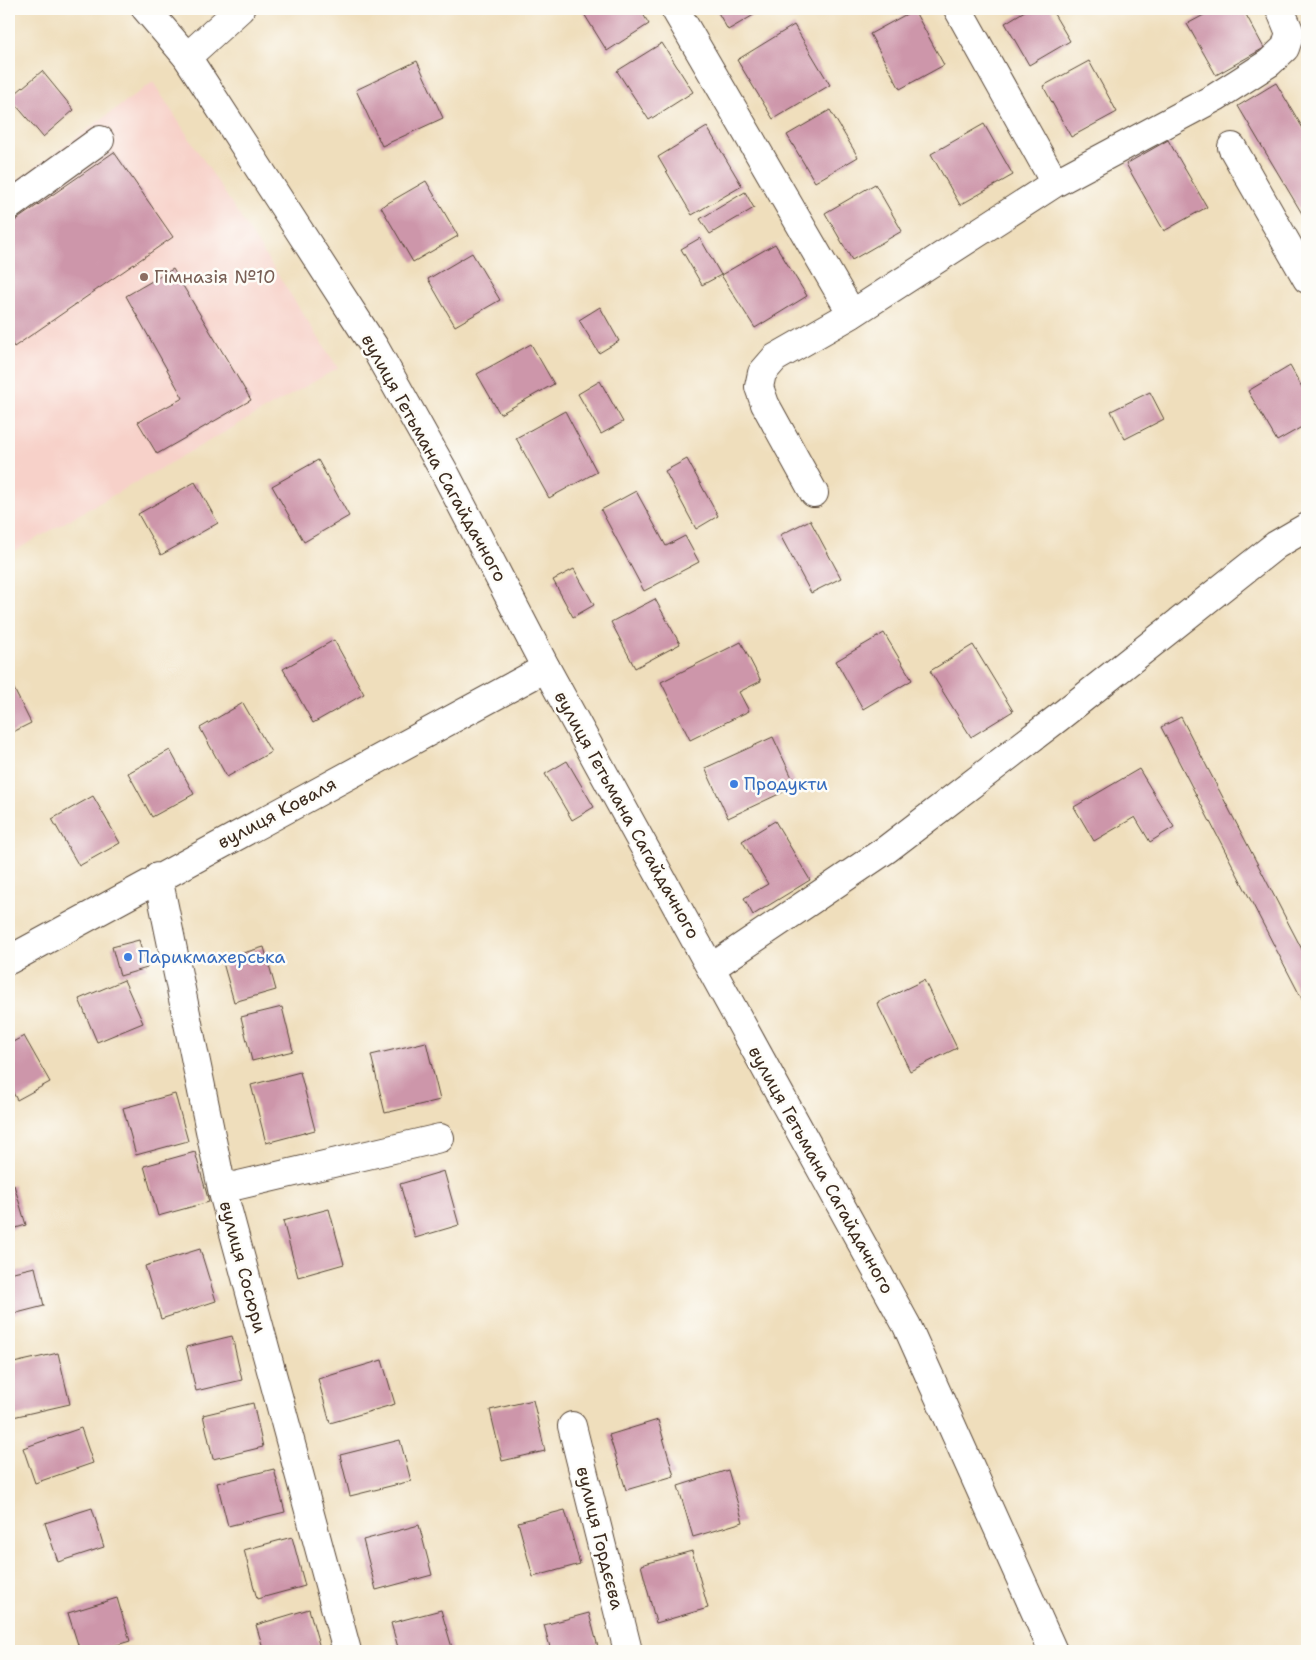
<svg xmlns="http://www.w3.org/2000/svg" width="1316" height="1660" viewBox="0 0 1316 1660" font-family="'Shantell Sans',sans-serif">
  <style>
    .built { fill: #f7d1c9 }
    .building { fill: #cd96aa }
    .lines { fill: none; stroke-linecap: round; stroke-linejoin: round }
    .minor-casing { stroke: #564536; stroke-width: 30 }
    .major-casing { stroke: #564536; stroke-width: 30 }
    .minor { stroke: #fff; stroke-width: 28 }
    .major { stroke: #fff; stroke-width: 28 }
    .education-dot { fill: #8d6e63; stroke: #fdfcf7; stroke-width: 2 }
    .shop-dot { fill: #3f7fe0; stroke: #fdfcf7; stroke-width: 2 }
    .labels { text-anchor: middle; stroke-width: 5; stroke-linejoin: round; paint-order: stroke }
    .education-label { font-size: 18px; fill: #785e54; stroke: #fdfcf7; text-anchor: start }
    .street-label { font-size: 18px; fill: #3b2a1e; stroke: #fdfcf7 }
    .shop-label { font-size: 18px; fill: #366cbe; stroke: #fdfcf7; text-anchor: start }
  </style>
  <rect width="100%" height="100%" fill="#fdfcf7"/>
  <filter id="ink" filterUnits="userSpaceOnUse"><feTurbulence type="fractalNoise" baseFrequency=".02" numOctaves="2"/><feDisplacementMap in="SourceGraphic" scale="10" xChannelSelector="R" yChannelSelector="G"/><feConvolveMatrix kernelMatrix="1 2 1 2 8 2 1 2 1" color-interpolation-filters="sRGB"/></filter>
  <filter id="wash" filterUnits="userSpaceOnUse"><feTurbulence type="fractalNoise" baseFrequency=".0096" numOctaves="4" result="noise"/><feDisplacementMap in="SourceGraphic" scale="20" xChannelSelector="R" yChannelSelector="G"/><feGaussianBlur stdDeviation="1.12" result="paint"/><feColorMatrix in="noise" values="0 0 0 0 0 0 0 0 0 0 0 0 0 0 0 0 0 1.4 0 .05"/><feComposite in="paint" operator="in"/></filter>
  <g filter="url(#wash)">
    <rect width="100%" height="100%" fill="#efdebc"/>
    <path class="built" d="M 153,82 L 338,368 L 9,554 L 9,186 Z"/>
    <g id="blocks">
      <path class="building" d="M 581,9 L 640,9 L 649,24 L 607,51 Z
        M 716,9 L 764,9 L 728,30 Z
        M 1028,9 L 1051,9 L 1070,41 L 1029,65 L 1005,23 Z
        M 1215,9 L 1243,9 L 1264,48 L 1216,75 L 1187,24 Z
        M 914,10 L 944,65 L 900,89 L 870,34 Z
        M 794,25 L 830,85 L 773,119 L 737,60 Z
        M 662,43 L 693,92 L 649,120 L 617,71 Z
        M 417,61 L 443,118 L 382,146 L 356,90 Z
        M 1089,61 L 1117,112 L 1071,137 L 1043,86 Z
        M 42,71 L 74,110 L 43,137 L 10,98 Z
        M 1276,83 L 1307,135 L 1307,222 L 1238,106 Z
        M 830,110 L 858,157 L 815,182 L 787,135 Z
        M 984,124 L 1013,175 L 960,205 L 931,154 Z
        M 707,127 L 742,186 L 692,215 L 658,157 Z
        M 1168,140 L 1207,207 L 1164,231 L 1126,164 Z
        M 114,152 L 173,237 L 14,347 L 9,339 L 9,225 Z
        M 426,181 L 458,236 L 413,262 L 381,207 Z
        M 875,184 L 902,231 L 852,260 L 825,213 Z
        M 745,192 L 754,208 L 710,234 L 700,219 Z
        M 700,238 L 721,275 L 775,244 L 807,296 L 755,328 L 721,275 L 702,285 L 681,249 Z
        M 472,253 L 500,300 L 455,326 L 428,279 Z
        M 173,269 L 251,400 L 157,454 L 138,422 L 183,398 L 126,296 Z
        M 600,307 L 619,341 L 599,353 L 579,320 Z
        M 531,344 L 554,384 L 500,414 L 477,374 Z
        M 1290,366 L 1307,396 L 1307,424 L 1277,441 L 1248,391 Z
        M 600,381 L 623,422 L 601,434 L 578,394 Z
        M 1150,392 L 1164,419 L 1125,439 L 1111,411 Z
        M 565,411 L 597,472 L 549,498 L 516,438 Z
        M 687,459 L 718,516 L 696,529 L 665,471 Z
        M 318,460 L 349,516 L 304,542 L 272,486 Z
        M 195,482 L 218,523 L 161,555 L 138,514 Z
        M 636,491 L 666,546 L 685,536 L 699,562 L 644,591 L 601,510 Z
        M 810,520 L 841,578 L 811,593 L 780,535 Z
        M 574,569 L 594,605 L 573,617 L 553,580 Z
        M 655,599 L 680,644 L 635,668 L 611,622 Z
        M 884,633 L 912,680 L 863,709 L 836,661 Z
        M 334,640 L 364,694 L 313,723 L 283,669 Z
        M 741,642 L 761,681 L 739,692 L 749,711 L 690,740 L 661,682 Z
        M 973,645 L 1013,711 L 971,737 L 930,671 Z
        M 9,679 L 31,723 L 9,734 Z
        M 243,703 L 271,752 L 227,777 L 200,728 Z
        M 1181,717 L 1307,959 L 1307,1009 L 1161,727 Z
        M 773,737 L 796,786 L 728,818 L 705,768 Z
        M 170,750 L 194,794 L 152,817 L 128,773 Z
        M 567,761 L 594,807 L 572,820 L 545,774 Z
        M 1139,769 L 1174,827 L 1150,842 L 1135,817 L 1094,841 L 1074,807 Z
        M 93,796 L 120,843 L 79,866 L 52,819 Z
        M 775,821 L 810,880 L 753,915 L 744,898 L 768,884 L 742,841 Z
        M 139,940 L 147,968 L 120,976 L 112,947 Z
        M 264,947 L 276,990 L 234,1002 L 222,959 Z
        M 124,980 L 143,1023 L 97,1042 L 79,999 Z
        M 924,980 L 957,1048 L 910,1071 L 877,1003 Z
        M 282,1007 L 293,1051 L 252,1061 L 241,1017 Z
        M 24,1036 L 50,1082 L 17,1100 L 9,1085 L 9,1044 Z
        M 426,1042 L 440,1100 L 385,1113 L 371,1055 Z
        M 300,1072 L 315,1130 L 266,1143 L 251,1085 Z
        M 175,1094 L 188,1141 L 136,1155 L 123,1108 Z
        M 195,1152 L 209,1202 L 158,1216 L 144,1166 Z
        M 444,1171 L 459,1225 L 415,1238 L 400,1184 Z
        M 14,1185 L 26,1225 L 9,1230 L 9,1187 Z
        M 329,1209 L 344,1264 L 298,1277 L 283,1221 Z
        M 200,1249 L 216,1301 L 161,1319 L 145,1266 Z
        M 35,1267 L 44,1306 L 9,1315 L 9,1273 Z
        M 232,1336 L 242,1380 L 196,1391 L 186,1347 Z
        M 58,1353 L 70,1404 L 13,1417 L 9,1397 L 9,1364 Z
        M 382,1360 L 395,1404 L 330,1423 L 318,1379 Z
        M 533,1400 L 545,1451 L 502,1461 L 490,1410 Z
        M 253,1403 L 263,1447 L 213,1459 L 203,1415 Z
        M 658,1420 L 674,1476 L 626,1490 L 609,1435 Z
        M 81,1428 L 93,1463 L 35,1483 L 23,1448 Z
        M 400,1440 L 411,1481 L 350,1496 L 340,1455 Z
        M 274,1469 L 285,1512 L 228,1526 L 217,1483 Z
        M 728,1470 L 743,1522 L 693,1537 L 678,1486 Z
        M 92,1508 L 104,1547 L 58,1562 L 45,1523 Z
        M 565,1510 L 580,1564 L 533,1577 L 518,1522 Z
        M 419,1525 L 432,1575 L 376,1590 L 363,1540 Z
        M 292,1537 L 305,1586 L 257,1599 L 244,1550 Z
        M 692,1551 L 708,1608 L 656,1623 L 641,1565 Z
        M 117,1598 L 130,1641 L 97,1651 L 80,1651 L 68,1613 Z
        M 309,1609 L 320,1648 L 310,1651 L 264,1651 L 256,1625 Z
        M 441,1610 L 453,1651 L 399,1651 L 391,1623 Z
        M 589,1613 L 599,1651 L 551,1651 L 544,1625 Z"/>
    </g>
  </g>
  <g filter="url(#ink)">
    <use href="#blocks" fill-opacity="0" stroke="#564536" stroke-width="1"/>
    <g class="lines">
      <defs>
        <path id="minor" d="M 675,9 L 852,314
          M 958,9 L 1055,183
          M 187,57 L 240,9
          M 1232,147 L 1307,279
          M 9,206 L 100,140
          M 814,493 L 765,404 L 759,387 L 762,373 L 775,358 L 852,314 L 1055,183 L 1216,97 L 1269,63 L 1285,48 L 1290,33 L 1280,9
          M 158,877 L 222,1189 L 347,1651
          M 9,960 L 546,668
          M 711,968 L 887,849 L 1058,718 L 1276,545 L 1307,527
          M 222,1189 L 440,1138
          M 572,1426 L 628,1651"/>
        <path id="major" d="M 146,9 L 187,57 L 375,348 L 446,475 L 546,668 L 907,1326 L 1053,1651"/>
      </defs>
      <use href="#minor" class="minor-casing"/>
      <use href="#major" class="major-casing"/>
      <use href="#minor" class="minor"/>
      <use href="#major" class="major"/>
    </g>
  </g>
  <circle class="education-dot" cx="144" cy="277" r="5"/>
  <g class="shop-dot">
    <circle cx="734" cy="784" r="5"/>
    <circle cx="128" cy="957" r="5"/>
  </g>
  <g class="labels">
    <g class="education-label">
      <text x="154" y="283">Гімназія №10</text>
    </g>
    <g class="street-label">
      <text transform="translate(434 458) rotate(61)" y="6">вулиця Гетьмана Сагайдачного</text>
      <text transform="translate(277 813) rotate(-28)" y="6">вулиця Коваля</text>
      <text transform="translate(627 815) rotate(61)" y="6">вулиця Гетьмана Сагайдачного</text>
      <text transform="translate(821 1170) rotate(61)" y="6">вулиця Гетьмана Сагайдачного</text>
      <text transform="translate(243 1267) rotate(75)" y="6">вулиця Сосюри</text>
      <text transform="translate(600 1538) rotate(76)" y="6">вулиця Гордєєва</text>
    </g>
    <g class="shop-label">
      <text x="744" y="790">Продукти</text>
      <text x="138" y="963">Парикмахерська</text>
    </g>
  </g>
  <rect width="1316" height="1660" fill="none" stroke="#fdfcf7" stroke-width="30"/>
</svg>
